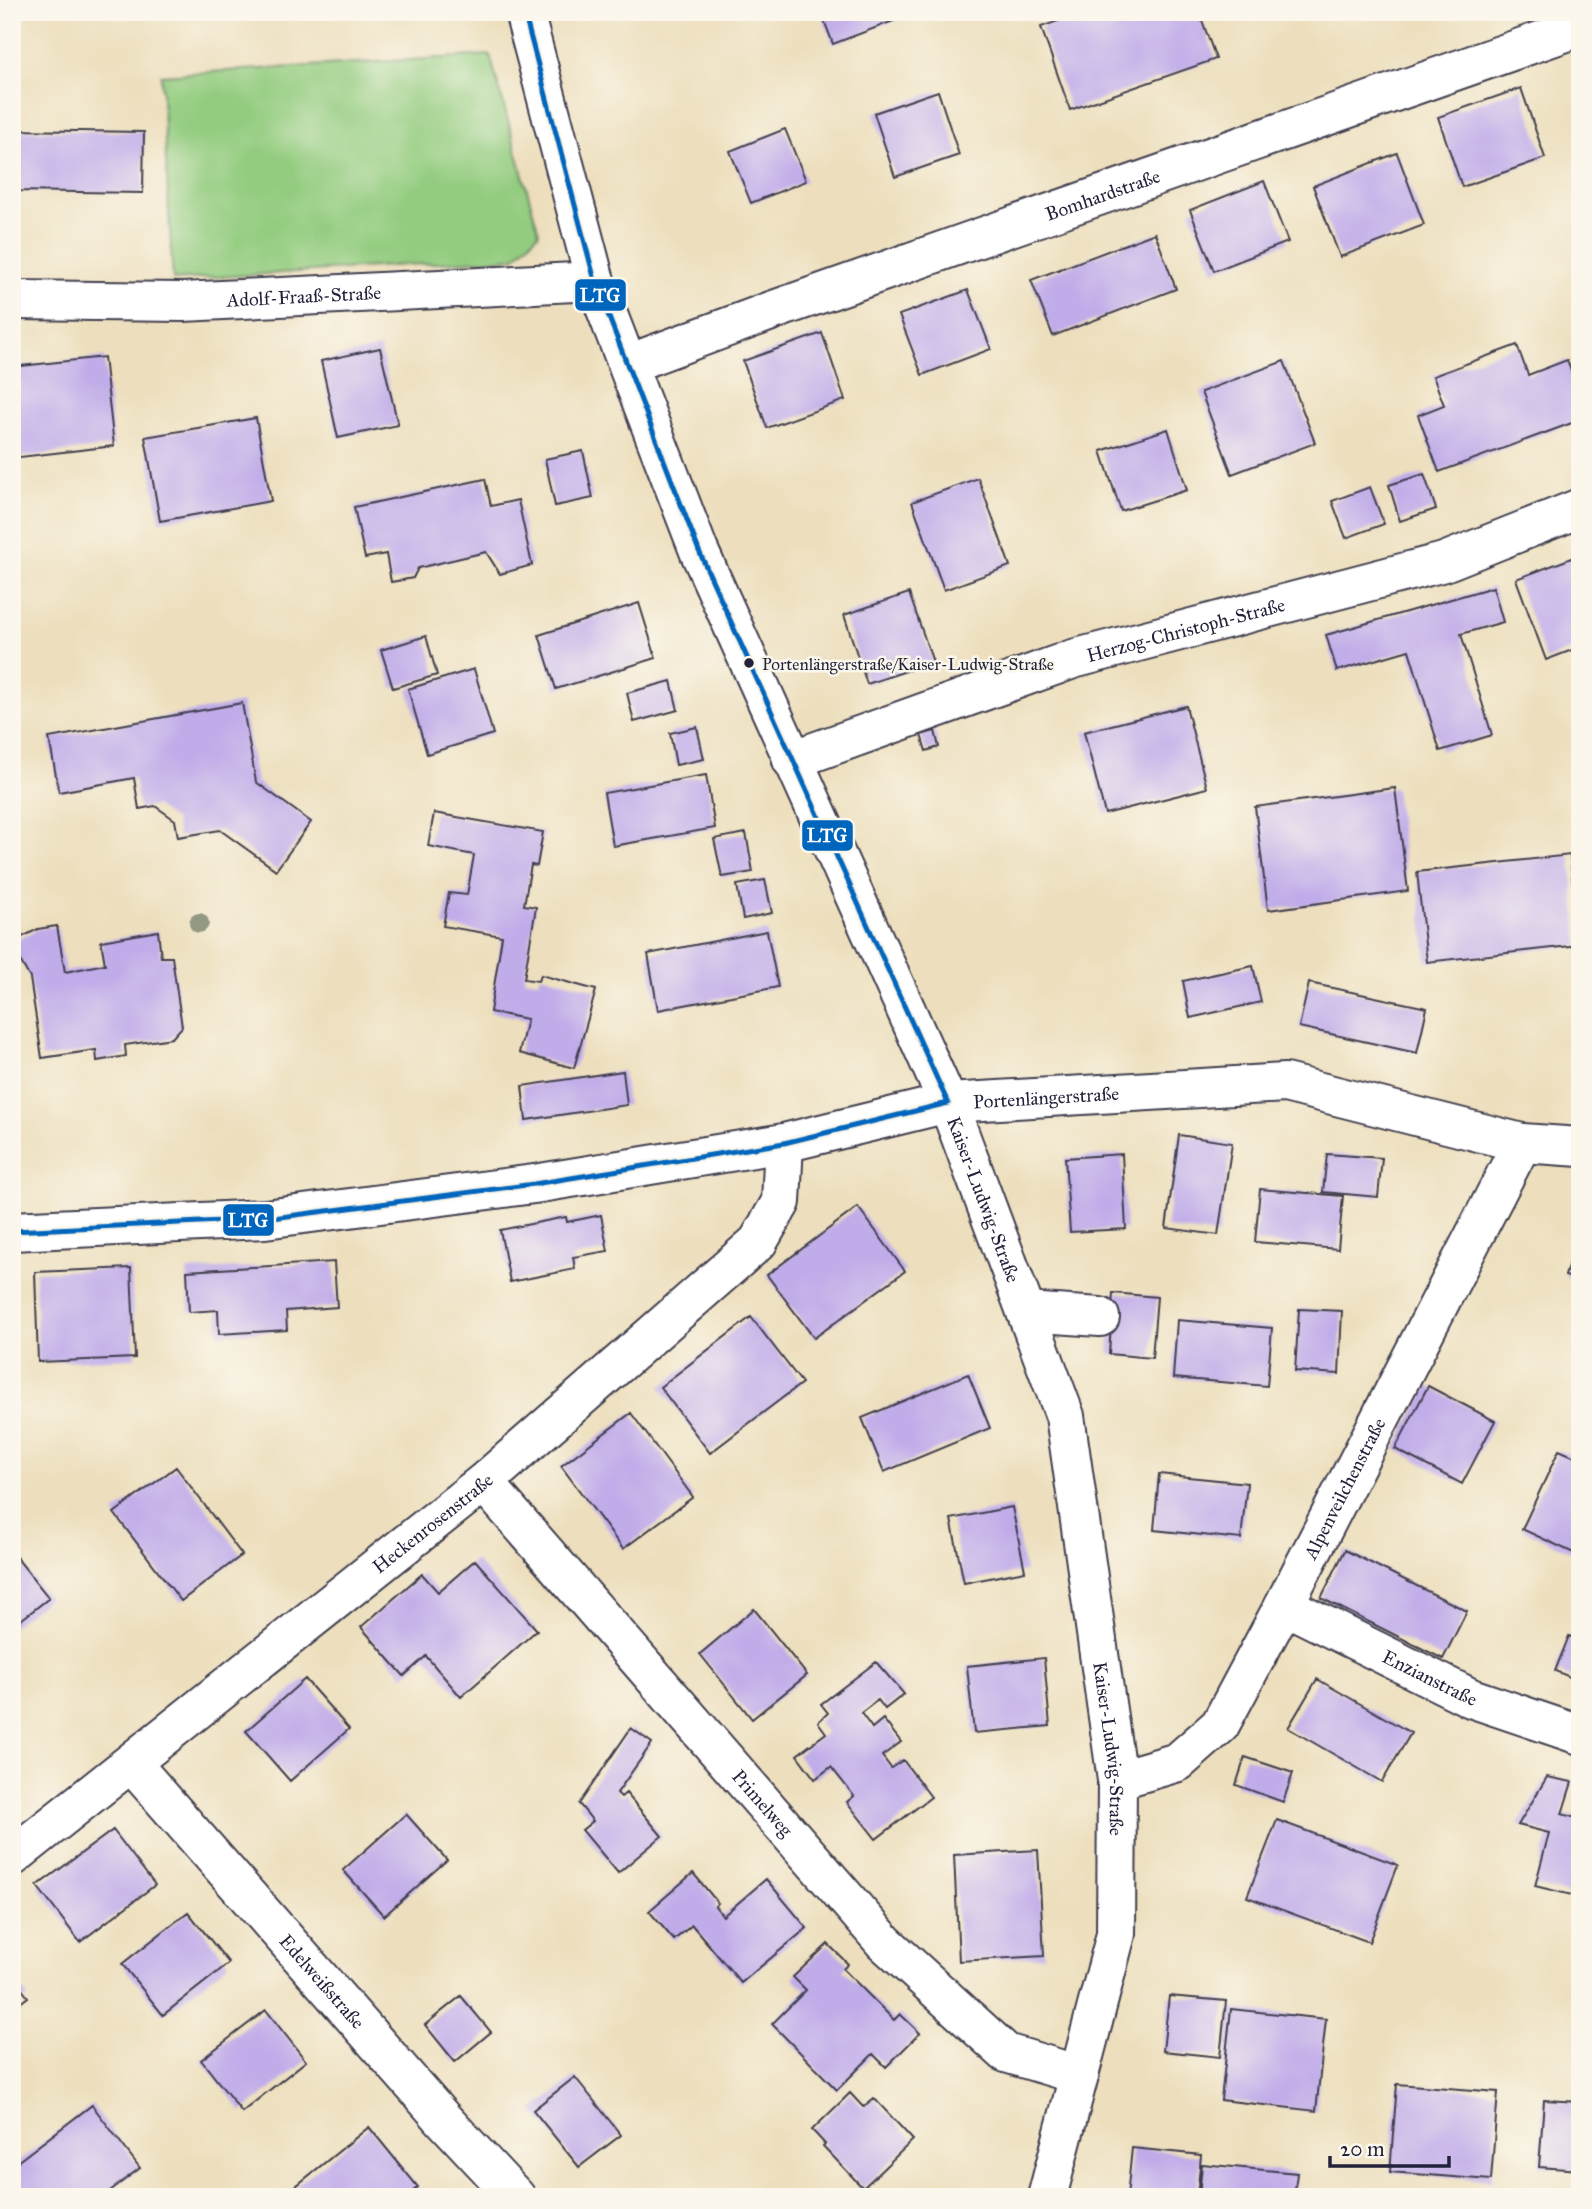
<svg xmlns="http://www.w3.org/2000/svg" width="1592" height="2209" viewBox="0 0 1592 2209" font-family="'IM FELL Great Primer',serif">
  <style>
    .green { fill: #93cc7f; stroke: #5a775d; stroke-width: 2 }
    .building { fill: #c0ace9 }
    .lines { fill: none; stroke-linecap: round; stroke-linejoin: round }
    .minor-casing { stroke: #403e4e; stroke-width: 42 }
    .minor { stroke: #fff; stroke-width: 38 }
    .bus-1-casing { stroke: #fbf7ec; stroke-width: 10 }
    .bus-1 { stroke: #0065bd; stroke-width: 5 }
    .tree { fill: #939883 }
    .bus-dot { fill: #22223b; stroke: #fbf7ec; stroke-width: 2.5 }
    .labels { text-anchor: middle; stroke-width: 5; stroke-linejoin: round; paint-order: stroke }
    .bus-label { font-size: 17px; fill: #22223b; stroke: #fbf7ec; text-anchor: start }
    .street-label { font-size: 19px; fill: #22223b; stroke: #fbf7ec }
    .line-badge { stroke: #fbf7ec; stroke-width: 2.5 }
    .badge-label { font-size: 19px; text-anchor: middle; font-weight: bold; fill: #fff }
  </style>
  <rect width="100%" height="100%" fill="#fbf7ec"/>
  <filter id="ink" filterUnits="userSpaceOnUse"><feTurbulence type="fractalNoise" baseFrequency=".0143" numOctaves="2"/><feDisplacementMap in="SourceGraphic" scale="14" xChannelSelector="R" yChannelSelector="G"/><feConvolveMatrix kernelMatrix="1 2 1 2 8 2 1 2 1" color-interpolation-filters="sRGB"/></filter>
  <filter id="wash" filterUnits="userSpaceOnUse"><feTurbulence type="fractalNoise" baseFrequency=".00686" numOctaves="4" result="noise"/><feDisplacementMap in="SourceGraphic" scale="28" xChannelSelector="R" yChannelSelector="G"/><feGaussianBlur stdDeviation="1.57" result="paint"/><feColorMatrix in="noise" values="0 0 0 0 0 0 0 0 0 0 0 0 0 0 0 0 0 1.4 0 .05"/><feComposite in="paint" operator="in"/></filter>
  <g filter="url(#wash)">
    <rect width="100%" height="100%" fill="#eddfbd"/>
    <path class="green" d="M 490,55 L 539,233 L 514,258 L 173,280 L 161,75 Z"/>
    <g id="blocks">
      <path class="building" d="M 821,12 L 902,12 L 904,17 L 833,44 Z
        M 1083,12 L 1199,12 L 1216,59 L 1070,110 L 1041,27 Z
        M 1521,88 L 1545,158 L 1462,187 L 1438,117 Z
        M 938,91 L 959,155 L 895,177 L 874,113 Z
        M 785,129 L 806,181 L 751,203 L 730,151 Z
        M 12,130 L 144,132 L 143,193 L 12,191 Z
        M 1397,153 L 1424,225 L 1340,257 L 1313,186 Z
        M 1264,181 L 1288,242 L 1214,271 L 1190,210 Z
        M 1155,233 L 1176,289 L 1053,336 L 1031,280 Z
        M 968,290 L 991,349 L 922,375 L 899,315 Z
        M 822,333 L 845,400 L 767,428 L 743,361 Z
        M 1517,345 L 1528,375 L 1567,360 L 1580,396 L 1580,420 L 1439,472 L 1418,415 L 1444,405 L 1433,376 Z
        M 380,348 L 398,425 L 338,438 L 321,361 Z
        M 104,357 L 114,446 L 12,458 L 12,367 Z
        M 1284,361 L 1315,443 L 1232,474 L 1201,392 Z
        M 256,418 L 271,501 L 160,521 L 145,437 Z
        M 1168,429 L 1187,490 L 1121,511 L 1101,451 Z
        M 583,451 L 593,498 L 555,506 L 545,459 Z
        M 1424,474 L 1436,509 L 1400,521 L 1389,485 Z
        M 978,478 L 1010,566 L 944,590 L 912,502 Z
        M 485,479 L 491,506 L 518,500 L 532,565 L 500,574 L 486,552 L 418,568 L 413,578 L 391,582 L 386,554 L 365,558 L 354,507 Z
        M 1370,487 L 1384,524 L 1346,538 L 1332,501 Z
        M 1580,555 L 1580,647 L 1546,660 L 1516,579 Z
        M 1493,587 L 1503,622 L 1461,634 L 1492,735 L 1440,751 L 1409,650 L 1337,671 L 1326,635 Z
        M 909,593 L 933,662 L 867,684 L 844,615 Z
        M 639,603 L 656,658 L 556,689 L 539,635 Z
        M 426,636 L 437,675 L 393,688 L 381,650 Z
        M 474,669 L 493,734 L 427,754 L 408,689 Z
        M 671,681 L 678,710 L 634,722 L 627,693 Z
        M 242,703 L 256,782 L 311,822 L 276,870 L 220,830 L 178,837 L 175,820 L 155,806 L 139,809 L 134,778 L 59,792 L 49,738 Z
        M 1186,706 L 1207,788 L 1105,814 L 1084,732 Z
        M 697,727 L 704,759 L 676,765 L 670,733 Z
        M 935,731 L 939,747 L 926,751 L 921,735 Z
        M 706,775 L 715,828 L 613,846 L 604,793 Z
        M 1395,788 L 1408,891 L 1268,910 L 1255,807 Z
        M 434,813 L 543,832 L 537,866 L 531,865 L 524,905 L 536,907 L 524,979 L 538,981 L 541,975 L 596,990 L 574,1068 L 519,1053 L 527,1019 L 490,1012 L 502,936 L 443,926 L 449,893 L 467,895 L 474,855 L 428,846 Z
        M 746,833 L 753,872 L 722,877 L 714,839 Z
        M 1570,855 L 1579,945 L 1427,962 L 1417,872 Z
        M 765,880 L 772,913 L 743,919 L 737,885 Z
        M 57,926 L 65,972 L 105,964 L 101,941 L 158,931 L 161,957 L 172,957 L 182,1027 L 172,1038 L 125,1045 L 126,1056 L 97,1061 L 96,1050 L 42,1058 L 30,978 L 12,946 L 12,942 L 38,929 Z
        M 767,931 L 778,987 L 658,1010 L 648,954 Z
        M 1253,966 L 1261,1002 L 1190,1018 L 1183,981 Z
        M 1309,983 L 1427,1008 L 1417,1053 L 1299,1027 Z
        M 623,1071 L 627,1105 L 526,1120 L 522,1086 Z
        M 1179,1135 L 1232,1143 L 1218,1235 L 1166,1228 Z
        M 1122,1154 L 1126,1229 L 1070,1232 L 1065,1158 Z
        M 1327,1154 L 1382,1158 L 1378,1197 L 1323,1192 Z
        M 1260,1189 L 1343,1196 L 1338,1249 L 1255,1242 Z
        M 858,1207 L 905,1271 L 814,1338 L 767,1275 Z
        M 601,1215 L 608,1251 L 573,1257 L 575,1269 L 510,1282 L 500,1230 L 566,1217 L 567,1222 Z
        M 1579,1228 L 1580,1228 L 1580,1280 L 1565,1276 Z
        M 334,1262 L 337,1307 L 286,1311 L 287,1330 L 219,1334 L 218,1310 L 189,1312 L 187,1271 Z
        M 131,1268 L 135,1358 L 38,1362 L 35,1272 Z
        M 1113,1293 L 1157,1297 L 1152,1358 L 1109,1354 Z
        M 1299,1309 L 1342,1311 L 1339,1374 L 1295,1371 Z
        M 751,1317 L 802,1383 L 710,1453 L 660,1387 Z
        M 1177,1320 L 1272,1328 L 1267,1386 L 1173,1378 Z
        M 968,1374 L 990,1428 L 884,1472 L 862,1418 Z
        M 1428,1386 L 1495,1421 L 1462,1484 L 1395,1449 Z
        M 631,1413 L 693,1497 L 623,1549 L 561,1466 Z
        M 1559,1450 L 1580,1459 L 1580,1556 L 1522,1529 Z
        M 176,1467 L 242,1555 L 181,1601 L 114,1513 Z
        M 1159,1474 L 1247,1483 L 1241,1539 L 1154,1530 Z
        M 1012,1507 L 1025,1571 L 964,1583 L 951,1519 Z
        M 1345,1550 L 1467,1611 L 1443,1659 L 1321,1598 Z
        M 12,1552 L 49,1598 L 12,1627 Z
        M 475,1560 L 537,1630 L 461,1697 L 426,1656 L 404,1676 L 361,1627 L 422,1574 L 438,1592 Z
        M 754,1609 L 807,1675 L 752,1719 L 700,1654 Z
        M 1569,1636 L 1580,1641 L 1580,1681 L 1555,1671 Z
        M 1044,1658 L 1050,1726 L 974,1733 L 967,1666 Z
        M 876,1662 L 904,1694 L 885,1709 L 878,1700 L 861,1713 L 872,1728 L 883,1719 L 901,1742 L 882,1756 L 891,1768 L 903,1760 L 931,1797 L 876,1839 L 847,1802 L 854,1796 L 831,1767 L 815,1779 L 797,1755 L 826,1733 L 818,1722 L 828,1713 L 821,1704 Z
        M 305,1679 L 349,1729 L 290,1781 L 246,1731 Z
        M 1317,1679 L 1411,1733 L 1382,1782 L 1288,1728 Z
        M 631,1728 L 652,1743 L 617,1793 L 621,1797 L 626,1793 L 662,1836 L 618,1873 L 582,1830 L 593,1821 L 579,1804 Z
        M 1245,1757 L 1293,1773 L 1283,1802 L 1236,1785 Z
        M 1547,1777 L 1572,1782 L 1562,1814 L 1580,1819 L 1580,1897 L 1535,1886 L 1549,1833 L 1518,1825 Z
        M 406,1814 L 447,1860 L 384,1916 L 343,1870 Z
        M 1277,1820 L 1398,1865 L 1369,1942 L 1247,1897 Z
        M 113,1830 L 155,1885 L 80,1942 L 37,1886 Z
        M 1038,1850 L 1044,1956 L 959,1961 L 954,1855 Z
        M 693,1873 L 718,1903 L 715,1906 L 723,1916 L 766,1879 L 807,1928 L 741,1983 L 692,1925 L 674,1940 L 649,1911 Z
        M 188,1912 L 229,1963 L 163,2015 L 122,1964 Z
        M 828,1944 L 848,1964 L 843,1969 L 894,2020 L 900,2014 L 920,2033 L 886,2067 L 873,2054 L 837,2090 L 772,2024 L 806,1990 L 793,1977 Z
        M 12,1977 L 28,1997 L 12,2009 Z
        M 461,1996 L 491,2032 L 455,2062 L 425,2025 Z
        M 1169,1996 L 1226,2001 L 1220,2057 L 1163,2051 Z
        M 1231,2009 L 1326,2019 L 1316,2111 L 1221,2100 Z
        M 266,2010 L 306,2061 L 242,2112 L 201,2060 Z
        M 575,2077 L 621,2135 L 579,2167 L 533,2110 Z
        M 1397,2084 L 1498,2092 L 1491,2180 L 1390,2172 Z
        M 850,2093 L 863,2107 L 874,2098 L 913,2140 L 863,2188 L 823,2146 L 825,2144 L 812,2130 Z
        M 1544,2100 L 1580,2102 L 1580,2170 L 1539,2167 Z
        M 92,2105 L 140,2168 L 102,2197 L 20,2197 L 12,2187 L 12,2166 Z
        M 369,2127 L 418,2187 L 406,2197 L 305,2197 L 296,2186 Z
        M 1132,2148 L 1201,2155 L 1197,2197 L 1127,2197 Z
        M 1202,2164 L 1297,2173 L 1294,2197 L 1199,2197 Z"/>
    </g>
  </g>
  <g filter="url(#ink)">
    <use href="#blocks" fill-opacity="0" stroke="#403e4e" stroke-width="2"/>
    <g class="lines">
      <defs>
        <g id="minor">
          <path id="s1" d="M 524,12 L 595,281 L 699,551 L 948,1103 L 1065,1416 L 1117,1780 L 1116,1934 L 1047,2197"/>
          <path id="s2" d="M 12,300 L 183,302 L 595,281"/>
          <path id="s3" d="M 628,364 L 771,311 L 1580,27"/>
          <path id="s4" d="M 792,760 L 1073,659 L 1444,562 L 1580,508"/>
          <path id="s5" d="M 12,1231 L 265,1219 L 534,1184 L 784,1143 L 948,1103 L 1285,1083 L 1522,1143 L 1580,1147"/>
          <path d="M 1026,1312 L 1100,1317"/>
          <path id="s6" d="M 484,1482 L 884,1942 L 1006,2053 L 1079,2075"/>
          <path id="s7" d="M 1284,1605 L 1471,1698 L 1580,1735"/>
          <path id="s8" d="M 132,1764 L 444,2120 L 516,2197"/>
          <path id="s9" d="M 1117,1780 L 1178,1762 L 1220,1725 L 1284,1605 L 1522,1143"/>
          <path id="s10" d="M 12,1857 L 484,1482 L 758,1242 L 781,1202 L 784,1143"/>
        </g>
      </defs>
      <use href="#minor" class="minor-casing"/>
      <use href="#minor" class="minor"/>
      <defs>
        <path id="bus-1" d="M 524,12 L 595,281 L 699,551 L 948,1103
          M 12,1231 L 265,1219 L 534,1184 L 784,1143 L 948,1103"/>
      </defs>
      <use href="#bus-1" class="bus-1-casing"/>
      <use href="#bus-1" class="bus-1"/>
    </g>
    <circle class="tree" cx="199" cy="923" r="10"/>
  </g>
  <circle class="bus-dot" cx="749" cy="663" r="6"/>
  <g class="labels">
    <g class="bus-label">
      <text x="762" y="670">Portenlängerstraße/Kaiser-Ludwig-Straße</text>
    </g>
    <g class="street-label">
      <text dy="7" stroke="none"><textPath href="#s3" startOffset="504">Bomhardstraße</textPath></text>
      <text dy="7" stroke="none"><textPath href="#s2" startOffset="292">Adolf-Fraaß-Straße</textPath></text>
      <text dy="7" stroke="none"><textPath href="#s4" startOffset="415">Herzog-Christoph-Straße</textPath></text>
      <text dy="7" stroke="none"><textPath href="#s5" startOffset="1045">Portenlängerstraße</textPath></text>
      <text dy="7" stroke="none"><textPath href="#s1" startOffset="1276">Kaiser-Ludwig-Straße</textPath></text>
      <text dy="7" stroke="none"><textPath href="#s9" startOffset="387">Alpenveilchenstraße</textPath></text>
      <text dy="7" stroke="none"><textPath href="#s10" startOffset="537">Heckenrosenstraße</textPath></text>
      <text dy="7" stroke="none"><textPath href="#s7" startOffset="163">Enzianstraße</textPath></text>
      <text dy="7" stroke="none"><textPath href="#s1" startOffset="1843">Kaiser-Ludwig-Straße</textPath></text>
      <text dy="7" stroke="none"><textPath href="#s6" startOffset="425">Primelweg</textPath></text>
      <text dy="7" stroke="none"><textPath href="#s8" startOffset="289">Edelweißstraße</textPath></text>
    </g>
  </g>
  <g class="line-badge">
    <rect x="574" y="278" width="53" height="34" rx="7" fill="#0065bd"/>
    <rect x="801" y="819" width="53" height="33" rx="7" fill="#0065bd"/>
    <rect x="222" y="1203" width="53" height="34" rx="7" fill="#0065bd"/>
  </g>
  <g class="badge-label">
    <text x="600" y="302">LTG</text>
    <text x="827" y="842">LTG</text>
    <text x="248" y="1227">LTG</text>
  </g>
  <rect width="1592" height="2209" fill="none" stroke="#fbf7ec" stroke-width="42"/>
  <path d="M1330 2156v10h119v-10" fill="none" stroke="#22223b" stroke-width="3.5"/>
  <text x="1340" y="2156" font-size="21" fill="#22223b" stroke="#fbf7ec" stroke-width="5" paint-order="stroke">20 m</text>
</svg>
